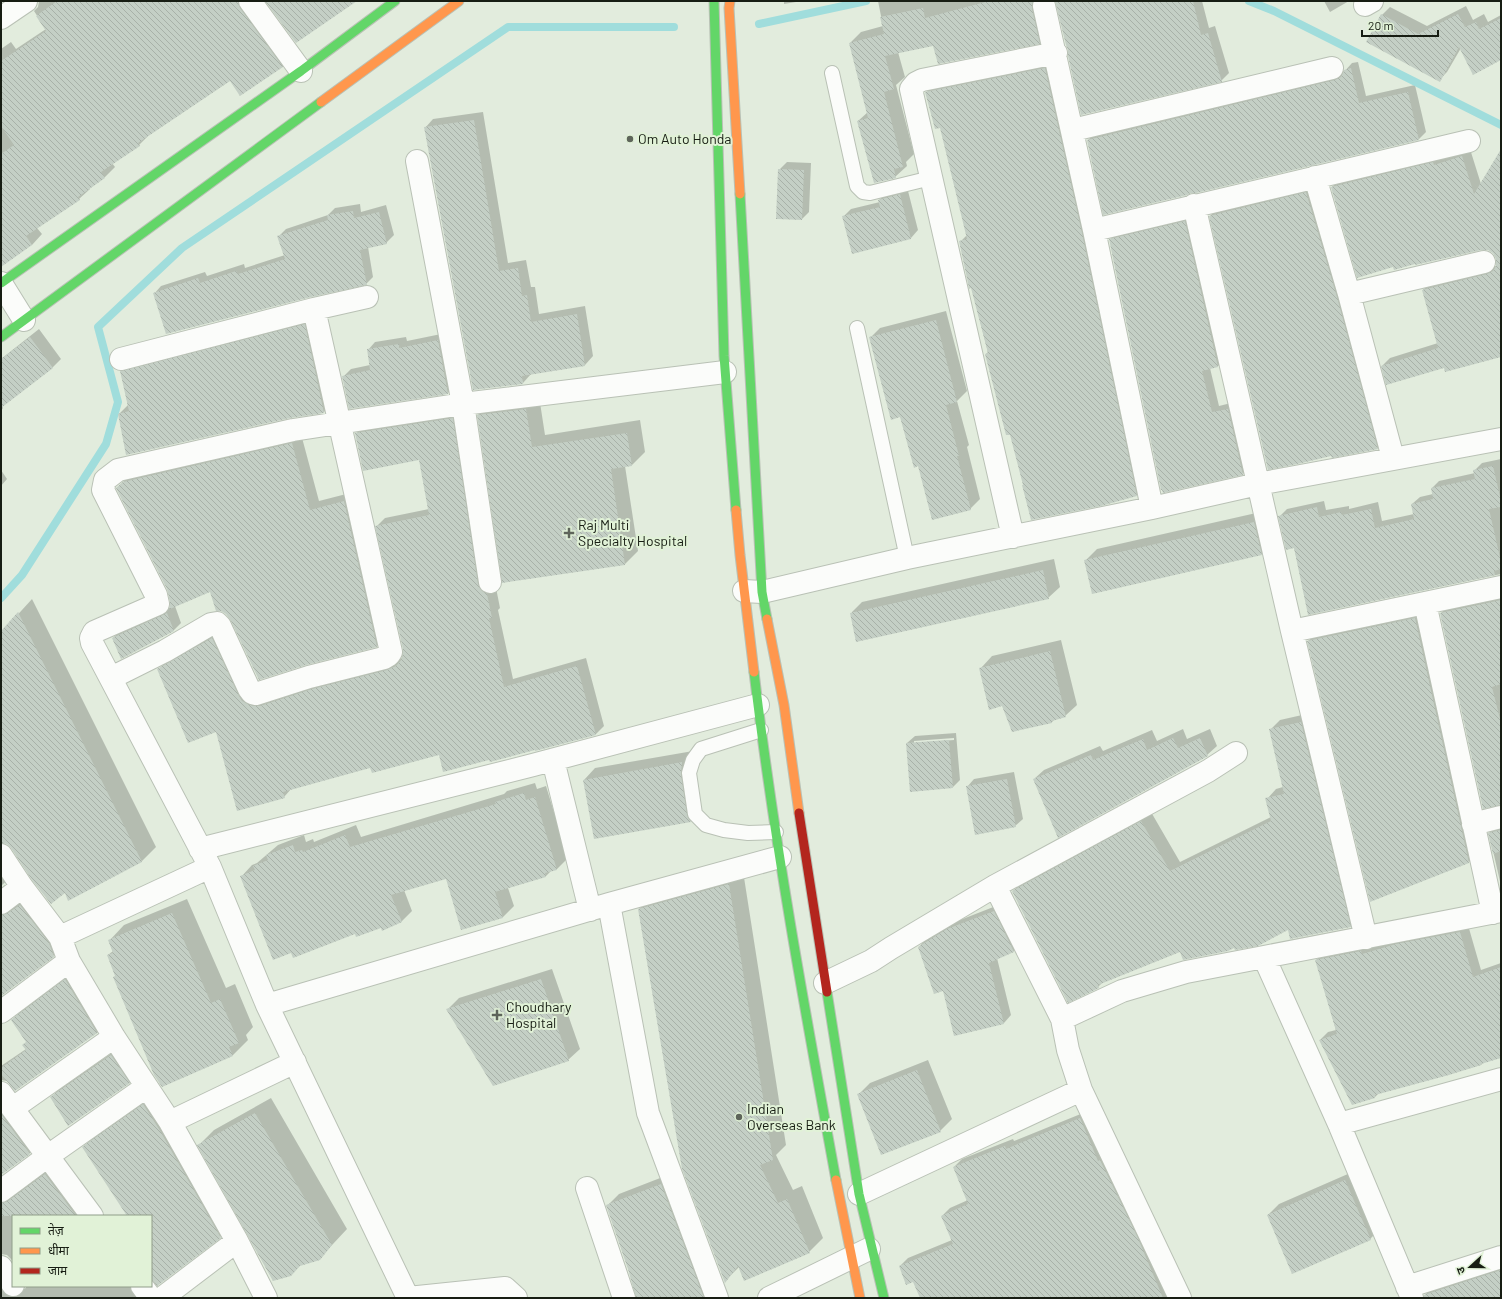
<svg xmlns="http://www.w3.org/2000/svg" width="1502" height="1299" viewBox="0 0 1502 1299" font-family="Barlow,'Noto Sans Devanagari',sans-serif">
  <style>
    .shadow { fill: #0003; fill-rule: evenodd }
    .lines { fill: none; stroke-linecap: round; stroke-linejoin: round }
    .stream { stroke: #a0dddc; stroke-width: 8 }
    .building { fill: url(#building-back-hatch) }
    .lane-casing { stroke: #b9c1b5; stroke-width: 16 }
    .street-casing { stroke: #b9c1b5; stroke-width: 24 }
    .fast-casing { stroke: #b9c1b5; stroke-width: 11 }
    .slow-casing { stroke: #b9c1b5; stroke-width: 11 }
    .jam-casing { stroke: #b9c1b5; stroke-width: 11 }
    .lane { stroke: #fbfcfa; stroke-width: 14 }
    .street { stroke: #fbfcfa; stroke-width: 22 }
    .fast { stroke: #63d668; stroke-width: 9 }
    .slow { stroke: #ff974d; stroke-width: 9 }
    .jam { stroke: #b3261e; stroke-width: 9 }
    .poi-dot { fill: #5e655a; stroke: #e1f2d7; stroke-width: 1.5 }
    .labels { text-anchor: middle; stroke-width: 4; stroke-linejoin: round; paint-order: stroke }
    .poi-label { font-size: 14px; fill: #171d13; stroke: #e1f2d7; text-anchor: start }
  </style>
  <defs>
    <pattern id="building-back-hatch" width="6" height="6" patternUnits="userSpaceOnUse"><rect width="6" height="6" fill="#c4cfc5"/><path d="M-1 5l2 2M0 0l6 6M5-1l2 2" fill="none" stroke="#a8b1a8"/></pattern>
  </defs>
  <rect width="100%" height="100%" fill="#e2ecdd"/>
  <path class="shadow" d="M 39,1 L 252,1 L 292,56 L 282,67 L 231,80 L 149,135 L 139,145 L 112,163 L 115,167 L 105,177 L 89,188 L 90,189 L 79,199 L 37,228 L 42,234 L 32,245 L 1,256 L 1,49 L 11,42 L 16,49 L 46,29 L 34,11 L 38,7 Z
    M 784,1 L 802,1 L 784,4 Z
    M 878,1 L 1044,1 L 1051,31 L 1039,43 L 934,45 L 898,52 L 905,77 L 896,85 L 914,154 L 906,162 L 907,166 L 895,177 L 858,121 L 868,112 L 850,43 L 861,32 L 883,26 Z
    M 1056,1 L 1202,1 L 1209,28 L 1215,26 L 1229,73 L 1221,81 L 1069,50 Z
    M 1324,1 L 1349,1 L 1330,12 Z
    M 1466,6 L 1473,20 L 1484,14 L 1488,22 L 1501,15 L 1501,59 L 1461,48 L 1447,72 L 1439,80 L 1382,15 L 1390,7 L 1427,26 Z
    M 1053,61 L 1144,487 L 1136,495 L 1024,484 L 1011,433 L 986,354 L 988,352 L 960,242 L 967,235 L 941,127 L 926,93 L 934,85 Z
    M 1358,62 L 1366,96 L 1415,85 L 1426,132 L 1419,139 L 1191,192 L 1088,140 L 1095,133 L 1343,73 L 1352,63 Z
    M 483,112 L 508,263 L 526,260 L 531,287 L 535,287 L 539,314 L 585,306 L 593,356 L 585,365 L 531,374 L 523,383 L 425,128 L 433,119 Z
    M 1470,149 L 1481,184 L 1501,152 L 1501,356 L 1444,366 L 1382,366 L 1390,358 L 1438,343 L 1423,290 L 1431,282 L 1496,266 L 1497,258 L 1494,253 L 1488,249 L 1332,187 L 1340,179 Z
    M 787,162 L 811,163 L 809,212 L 802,219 L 779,170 Z
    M 1315,184 L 1386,439 L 1377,448 L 1210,216 L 1219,207 Z
    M 907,187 L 918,230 L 911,238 L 843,217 L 851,209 L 880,202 L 879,200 L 887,193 Z
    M 360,204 L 361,212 L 386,205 L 394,235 L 386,243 L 368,247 L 373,277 L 366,284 L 154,294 L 161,286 L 205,272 L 207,276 L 244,264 L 245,268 L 285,255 L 279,236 L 286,229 L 328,215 L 335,208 Z
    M 1192,215 L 1225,359 L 1218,366 L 1210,368 L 1219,406 L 1235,402 L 1250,466 L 1243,474 L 1110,240 L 1117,232 Z
    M 946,311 L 967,391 L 957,401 L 969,445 L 967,447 L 980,499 L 970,509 L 919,465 L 870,338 L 880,328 Z
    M 313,317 L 332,403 L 324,412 L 290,417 L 119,414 L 128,405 L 121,371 L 130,363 Z
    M 39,329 L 61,359 L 52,368 L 2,406 L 3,408 L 1,411 L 1,359 Z
    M 446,333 L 455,385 L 448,393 L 350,408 L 343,377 L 351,369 L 370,365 L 368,350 L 375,342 L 406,337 L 407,341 Z
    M 539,396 L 545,435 L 640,420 L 645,452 L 632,465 L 625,466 L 638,551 L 625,564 L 503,582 L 478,415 L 491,402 Z
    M 461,410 L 500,608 L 498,610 L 513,679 L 586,658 L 604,726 L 596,734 L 490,759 L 439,754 L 371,767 L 292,788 L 284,797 L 216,730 L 159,669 L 167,661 L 220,631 L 247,688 L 396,662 L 402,658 L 404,649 L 377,526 L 385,518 L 429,509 L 420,459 L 356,434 L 364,425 Z
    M 301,434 L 319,501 L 354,492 L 386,636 L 377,646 L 232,620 L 211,590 L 175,606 L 181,623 L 174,630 L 122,658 L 113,638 L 121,630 L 171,607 L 168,589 L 118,487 L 127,478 Z
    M 1501,459 L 1501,574 L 1309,614 L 1294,547 L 1280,516 L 1287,509 L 1324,501 L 1326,510 L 1349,506 L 1349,509 L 1378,502 L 1382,521 L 1414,514 L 1412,504 L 1420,497 L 1433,494 L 1432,488 L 1439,481 L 1475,473 L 1474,471 L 1482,463 Z
    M 1,470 L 7,479 L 1,486 Z
    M 1265,511 L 1273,543 L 1261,554 L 1085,561 L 1097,549 Z
    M 1054,559 L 1060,587 L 1048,598 L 851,613 L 862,602 Z
    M 1501,594 L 1501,804 L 1441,613 L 1448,606 Z
    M 32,599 L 156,847 L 142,861 L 1,785 L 1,633 Z
    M 1423,611 L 1476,855 L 1469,862 L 1308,641 L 1316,634 Z
    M 1061,640 L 1077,705 L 1065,716 L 1055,719 L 1052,722 L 1003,705 L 981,668 L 992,656 Z
    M 1311,713 L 1360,917 L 1350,927 L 1289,929 L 1234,947 L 1180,951 L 1104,981 L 1098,987 L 1013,891 L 1023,882 L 1151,812 L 1180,862 L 1271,817 L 1267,799 L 1276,789 L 1283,787 L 1270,730 L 1280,720 Z
    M 1183,729 L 1187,739 L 1210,729 L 1217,746 L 1207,755 L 1034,779 L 1044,770 L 1100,746 L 1103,751 L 1152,730 L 1157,741 Z
    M 956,733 L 960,780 L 953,787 L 907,743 L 915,736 ZM 954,738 L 954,740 L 914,743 L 914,741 Z
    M 693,751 L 698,804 L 702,810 L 690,821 L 584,780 L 595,768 Z
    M 1014,772 L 1023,819 L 1015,826 L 967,787 L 974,779 Z
    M 535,783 L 537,789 L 546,786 L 568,858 L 557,869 L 552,870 L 546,876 L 508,888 L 514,906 L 503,917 L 447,878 L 404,890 L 412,911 L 401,922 L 356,933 L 291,952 L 241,877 L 252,865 L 257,863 L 278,845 L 304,835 L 306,842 L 313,839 L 314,842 L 356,825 L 361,837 L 504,794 L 507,791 Z
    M 1501,825 L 1501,886 L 1489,833 L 1497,826 Z
    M 1,857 L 14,874 L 1,886 Z
    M 743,871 L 786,1145 L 776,1155 L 793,1190 L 802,1186 L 823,1238 L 809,1252 L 739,1267 L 725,1281 L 639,909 L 653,895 Z
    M 29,896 L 63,947 L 53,956 L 1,996 L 1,902 L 13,907 L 19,904 Z
    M 187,899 L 226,988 L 235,984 L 253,1027 L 246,1035 L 248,1040 L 233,1055 L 162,1086 L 108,955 L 113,951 L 109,941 L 124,925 Z
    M 1001,904 L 1021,944 L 1014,951 L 997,958 L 1011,1015 L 1004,1023 L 954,1034 L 944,990 L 919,947 L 926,939 L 955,922 Z
    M 1468,925 L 1481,970 L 1501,963 L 1501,1057 L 1484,1062 L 1481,1065 L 1379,1093 L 1375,1097 L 1320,1040 L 1328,1032 L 1336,1030 L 1316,960 L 1324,953 Z
    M 552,969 L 580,1049 L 568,1060 L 447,1010 L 459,998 Z
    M 75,971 L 106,1023 L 97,1033 L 7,1081 L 1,1080 L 1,1066 L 26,1049 L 27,1042 L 12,1020 L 21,1011 Z
    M 119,1048 L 136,1075 L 129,1083 L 51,1098 L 58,1090 Z
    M 928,1060 L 952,1119 L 940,1131 L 858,1095 L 870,1083 Z
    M 1,1093 L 39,1144 L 30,1153 L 1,1174 Z
    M 153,1096 L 229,1228 L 220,1237 L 151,1277 L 151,1216 L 128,1216 L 83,1147 L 93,1138 Z
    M 271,1098 L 347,1229 L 319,1259 L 199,1145 L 214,1130 Z
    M 1088,1111 L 1179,1298 L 921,1298 L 914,1280 L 900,1266 L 908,1258 L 952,1240 L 942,1216 L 950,1208 L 968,1200 L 954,1167 L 962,1159 L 1013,1139 L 1014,1141 Z
    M 55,1165 L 93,1216 L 13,1216 L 13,1261 L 7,1255 L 1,1254 L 1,1190 L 13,1195 L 18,1192 Z
    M 1357,1170 L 1382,1227 L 1370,1239 L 1268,1215 L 1279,1204 Z
    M 673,1173 L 713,1298 L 637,1298 L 637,1294 L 607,1206 L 619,1194 Z
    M 1501,1265 L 1501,1298 L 1425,1298 L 1425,1295 L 1433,1287 Z
    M 1,1267 L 16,1287 L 23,1289 L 26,1288 L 26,1286 L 143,1286 L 144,1298 L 1,1298 Z"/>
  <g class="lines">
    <path class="stream" d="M 1249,1 L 1274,11 L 1501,125
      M 759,24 L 866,1
      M 1,598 L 22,575 L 106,444 L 118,402 L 98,327 L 182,248 L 508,27 L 674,27"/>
  </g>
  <path class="building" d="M 57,1 L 238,1 L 240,8 L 283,67 L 240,96 L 230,81 L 138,143 L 140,146 L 101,172 L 105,178 L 78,197 L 80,200 L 26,236 L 32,245 L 1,267 L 1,154 L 14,145 L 1,126 L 1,61 L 46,31 L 36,16 Z
    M 265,1 L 357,1 L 296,43 Z
    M 989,1 L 1033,1 L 1032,9 L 1040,44 L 938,64 L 933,46 L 885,56 L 894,89 L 884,92 L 903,167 L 894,169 L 896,178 L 874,183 L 857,121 L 868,118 L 849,43 L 884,34 L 880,17 L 923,8 L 925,18 Z
    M 1055,1 L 1193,1 L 1201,35 L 1208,33 L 1222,82 L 1081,115 L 1068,56 L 1068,50 L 1066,45 Z
    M 1381,14 L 1418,34 L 1458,14 L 1465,27 L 1476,22 L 1479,29 L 1501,18 L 1501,60 L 1473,75 L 1459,47 L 1440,82 L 1366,42 Z
    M 1045,68 L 1082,233 L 1137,496 L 1101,506 L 1031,520 L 1022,485 L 1023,485 L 1010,435 L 1006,435 L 985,354 L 988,353 L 971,288 L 969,289 L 968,283 L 959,241 L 967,239 L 940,128 L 935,129 L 925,92 Z
    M 1351,68 L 1359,103 L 1408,92 L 1419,140 L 1196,193 L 1191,193 L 1187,195 L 1103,215 L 1087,140 L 1335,80 L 1341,77 L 1344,70 Z
    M 474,120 L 499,271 L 518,268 L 522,296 L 527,295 L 531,322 L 577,314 L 585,366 L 522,376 L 523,384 L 473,390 L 424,127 Z
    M 1501,149 L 1501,357 L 1445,372 L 1444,368 L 1386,385 L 1381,366 L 1438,348 L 1422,290 L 1487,274 L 1493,271 L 1496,266 L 1496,259 L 1493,253 L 1488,250 L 1481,250 L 1415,265 L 1415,264 L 1394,270 L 1393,267 L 1357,278 L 1331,187 L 1433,162 L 1434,165 L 1462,156 L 1474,194 Z
    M 778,169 L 804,170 L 802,220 L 776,219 Z
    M 1306,192 L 1337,297 L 1378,449 L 1332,458 L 1331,456 L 1302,463 L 1268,470 L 1209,216 Z
    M 900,194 L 911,239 L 852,254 L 842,216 L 880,207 L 878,200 Z
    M 353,211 L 354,218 L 379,212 L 387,244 L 360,250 L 367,285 L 311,297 L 166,334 L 153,293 L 198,278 L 200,283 L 236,271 L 238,274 L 285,259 L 277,236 L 328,220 L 327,215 Z
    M 1185,221 L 1218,367 L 1202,371 L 1212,412 L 1228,409 L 1243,475 L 1163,493 L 1162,490 L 1161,490 L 1109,239 Z
    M 936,320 L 957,402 L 946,405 L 959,456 L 957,456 L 971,510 L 932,520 L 918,466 L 914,468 L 900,417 L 891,420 L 869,337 Z
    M 305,324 L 324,413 L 290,418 L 126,455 L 118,414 L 129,411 L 120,371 Z
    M 30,337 L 53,368 L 1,408 L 1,359 Z
    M 438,340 L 448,394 L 349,409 L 342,376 L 370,370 L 367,349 L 399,344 L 399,348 Z
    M 526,409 L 532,447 L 627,433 L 632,466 L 611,469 L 625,565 L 502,583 L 477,415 Z
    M 453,418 L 478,584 L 481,590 L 487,594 L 492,618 L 489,618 L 504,687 L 577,666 L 596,735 L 535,751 L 535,750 L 490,762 L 489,760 L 443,772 L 439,755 L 372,773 L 370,768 L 283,792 L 285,798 L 237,811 L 216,732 L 188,743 L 157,669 L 212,638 L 239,696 L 242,701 L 253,706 L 260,706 L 312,689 L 387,670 L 396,666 L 402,659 L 403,649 L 375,526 L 429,515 L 419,460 L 363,471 L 355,433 Z
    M 292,443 L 310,510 L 344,501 L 377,647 L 306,665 L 259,680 L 231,621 L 226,614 L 221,611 L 216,611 L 210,592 L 170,609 L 170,601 L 167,589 L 116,488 L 123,482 Z
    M 1493,466 L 1501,501 L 1501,507 L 1489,509 L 1501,562 L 1501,569 L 1494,571 L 1495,575 L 1308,615 L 1294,548 L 1286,550 L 1278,516 L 1317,507 L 1319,517 L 1341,512 L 1342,515 L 1371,509 L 1375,528 L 1414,519 L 1411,504 L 1433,499 L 1431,488 L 1475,479 L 1473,470 Z
    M 1254,522 L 1262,555 L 1092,594 L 1084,560 Z
    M 1043,570 L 1049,599 L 856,642 L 850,613 Z
    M 1501,600 L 1501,684 L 1492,687 L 1501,723 L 1501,805 L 1483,809 L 1440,613 Z
    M 18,612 L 142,862 L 68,901 L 65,893 L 51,904 L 32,880 L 11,848 L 7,844 L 1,843 L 1,631 Z
    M 167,613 L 174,631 L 121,659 L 112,638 Z
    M 1415,618 L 1469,863 L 1370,902 L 1307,641 Z
    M 1050,651 L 1066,717 L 1052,721 L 1052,723 L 1012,732 L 1002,706 L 989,710 L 979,668 Z
    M 1301,722 L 1351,927 L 1290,939 L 1288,930 L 1258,946 L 1235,950 L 1234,948 L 1228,951 L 1183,960 L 1180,952 L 1098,985 L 1099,988 L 1068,1003 L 1012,891 L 1141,821 L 1170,871 L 1271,821 L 1265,798 L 1284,794 L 1269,729 Z
    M 1173,738 L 1178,748 L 1200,738 L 1208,756 L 1058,838 L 1033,779 L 1091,755 L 1093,760 L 1143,739 L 1147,750 Z
    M 949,740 L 953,788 L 910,792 L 906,743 Z
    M 682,762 L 681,774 L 687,815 L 691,822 L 594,839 L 583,780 Z
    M 1007,779 L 1016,827 L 975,835 L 966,786 Z
    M 524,793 L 526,800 L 535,797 L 557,870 L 545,873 L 546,877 L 495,892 L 503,918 L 461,930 L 446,879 L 391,895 L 402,922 L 382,931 L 381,928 L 356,937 L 355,934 L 293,958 L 291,953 L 273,960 L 240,876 L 255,870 L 253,866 L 268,860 L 266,855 L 293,845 L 295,852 L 302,850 L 303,852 L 345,835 L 350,847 L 496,804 L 495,802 Z
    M 1501,830 L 1501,851 L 1493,854 L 1488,833 Z
    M 729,884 L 773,1160 L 760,1165 L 778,1203 L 787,1199 L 810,1253 L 744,1281 L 738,1266 L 725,1283 L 682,1169 L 638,909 Z
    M 20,905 L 49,943 L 54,957 L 1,996 L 1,915 L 8,913 Z
    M 994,911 L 1014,952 L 989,963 L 1004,1024 L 954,1036 L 943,991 L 934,994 L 918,947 L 947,929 Z
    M 172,913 L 211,1003 L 220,999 L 239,1043 L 229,1047 L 233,1056 L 162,1087 L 154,1075 L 113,977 L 115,976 L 107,955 L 113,953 L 108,940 Z
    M 1460,932 L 1473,977 L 1501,967 L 1501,1058 L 1481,1064 L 1481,1065 L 1449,1075 L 1375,1095 L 1375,1098 L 1352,1105 L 1319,1040 L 1337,1034 L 1315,960 L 1361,951 L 1362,954 L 1396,944 Z
    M 65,979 L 97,1033 L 15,1091 L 1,1074 L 1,1068 L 26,1050 L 22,1045 L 26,1042 L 11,1020 Z
    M 541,979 L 569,1061 L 493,1086 L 446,1009 Z
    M 111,1055 L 130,1083 L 68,1126 L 50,1097 Z
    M 917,1070 L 941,1132 L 881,1155 L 857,1094 Z
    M 143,1104 L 159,1129 L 221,1238 L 157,1286 L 151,1278 L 151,1216 L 127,1216 L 82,1147 Z
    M 255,1113 L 332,1245 L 320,1260 L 300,1266 L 291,1276 L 273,1281 L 197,1145 Z
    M 1,1114 L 30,1154 L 1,1175 Z
    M 1080,1118 L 1098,1161 L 1100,1160 L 1137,1236 L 1163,1298 L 920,1298 L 913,1282 L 906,1285 L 899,1266 L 953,1244 L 941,1216 L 968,1204 L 953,1167 L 1005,1146 L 1006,1149 Z
    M 45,1174 L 76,1216 L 1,1216 L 1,1203 L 8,1201 Z
    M 1345,1180 L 1371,1240 L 1292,1274 L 1267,1215 Z
    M 661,1184 L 704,1298 L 636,1298 L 628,1269 L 606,1205 Z
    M 1501,1270 L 1501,1298 L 1424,1298 L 1424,1295 Z"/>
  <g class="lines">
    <defs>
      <path id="lane" d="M 832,73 L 857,186 L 863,192 L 870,193 L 931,178
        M 857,328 L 907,558
        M 761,730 L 701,749 L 693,760 L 689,773 L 695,814 L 706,825 L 724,830 L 748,833 L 776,832"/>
      <path id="street" d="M 250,1 L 301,71
        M 1365,5 L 1372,1
        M 1044,6 L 1094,230 L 1152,508
        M 1,18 L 26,1
        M 1073,130 L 1332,68
        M 417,161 L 463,404 L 490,582
        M 1315,177 L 1349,294 L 1393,458
        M 1194,205 L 1292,631 L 1366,938
        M 1094,230 L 1469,141
        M 1,283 L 24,320
        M 1349,294 L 1484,262
        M 121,359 L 314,309 L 367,297
        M 1013,537 L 911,89 L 916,83 L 922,80 L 1056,53
        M 744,591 L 762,592 L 907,558 L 1152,508 L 1258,484 L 1501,439
        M 1425,603 L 1493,913
        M 1292,631 L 1501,587
        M 111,678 L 165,651 L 211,624 L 217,623 L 220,626 L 249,689 L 252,693 L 256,694 L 309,677 L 384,658 L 389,655 L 391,652 L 314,309
        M 553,760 L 590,910
        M 1473,824 L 1501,817
        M 200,849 L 533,765 L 758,705
        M 1,855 L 22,887 L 60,937 L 69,961 L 114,1037 L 170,1122 L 237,1241 L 266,1298
        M 995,886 L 1062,1019 L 1068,1050 L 1081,1090
        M 1,903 L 22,887
        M 609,904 L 648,1113 L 717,1298
        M 60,937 L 210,867
        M 825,983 L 871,961 L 891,948 L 995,886 L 1208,771 L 1236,753
        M 267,1005 L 609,904 L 780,857
        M 1,1012 L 69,961
        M 1062,1019 L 1122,991 L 1186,972 L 1264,957
        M 1,1093 L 92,1216
        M 13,1108 L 114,1037
        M 170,1122 L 295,1062
        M 1339,1124 L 1501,1079
        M 587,1188 L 624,1298
        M 1,1191 L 48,1156 L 146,1087
        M 859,1194 L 1081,1090 L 1180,1298
        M 1,1267 L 13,1285
        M 142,1286 L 151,1298
        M 1407,1287 L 1501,1257
        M 162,1298 L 237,1241
        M 408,1298 L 267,1005 L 210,867 L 92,643 L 91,638 L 94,632 L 158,604 L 156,595 L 103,490 L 105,480 L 118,470 L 293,430 L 463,404 L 725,372
        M 408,1298 L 505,1288 L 516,1298
        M 769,1298 L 869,1249
        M 1412,1298 L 1339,1124 L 1264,957 L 1501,911"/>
      <path id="fast" d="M 714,1 L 724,356 L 736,510
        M 740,194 L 762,592 L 767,619
        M 1,283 L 301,71 L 395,1
        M 1,337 L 321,102
        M 754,672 C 774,842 805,1011 836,1180
        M 827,992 L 859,1194 L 884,1298"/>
      <path id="slow" d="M 730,1 L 729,8 L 740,194
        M 321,102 L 459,1
        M 736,510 L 740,555 L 754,672
        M 767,619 L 784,705 L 799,813
        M 836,1180 L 860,1298"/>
      <path id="jam" d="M 799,813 L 827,992"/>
    </defs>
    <use href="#lane" class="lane-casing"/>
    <use href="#street" class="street-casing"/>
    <use href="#fast" class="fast-casing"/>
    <use href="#slow" class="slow-casing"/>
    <use href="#jam" class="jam-casing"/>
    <use href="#lane" class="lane"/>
    <use href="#street" class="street"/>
    <use href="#fast" class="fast"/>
    <use href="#slow" class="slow"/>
    <use href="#jam" class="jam"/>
  </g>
  <g class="poi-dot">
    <circle cx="630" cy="139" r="4"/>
    <path d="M567 527h4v4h4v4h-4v4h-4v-4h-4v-4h4z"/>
    <path d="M495 1009h4v4h4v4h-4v4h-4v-4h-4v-4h4z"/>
    <circle cx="739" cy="1117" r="4"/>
  </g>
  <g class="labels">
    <g class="poi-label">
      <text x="638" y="144">Om Auto Honda</text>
      <text x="578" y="530">Raj Multi<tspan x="578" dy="16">Specialty Hospital</tspan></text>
      <text x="506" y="1012">Choudhary<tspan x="506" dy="16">Hospital</tspan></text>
      <text x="747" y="1114">Indian<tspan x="747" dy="16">Overseas Bank</tspan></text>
    </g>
  </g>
  <rect width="1502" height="1299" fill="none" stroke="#171d13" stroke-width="4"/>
  <rect x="12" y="1215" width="140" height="72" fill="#e1f2d7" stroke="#909d89"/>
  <rect x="20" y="1228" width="20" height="6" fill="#63d668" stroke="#909d89"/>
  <text x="48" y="1235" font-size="12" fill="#171d13">तेज़</text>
  <rect x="20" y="1248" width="20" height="6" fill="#ff974d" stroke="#909d89"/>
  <text x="48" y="1255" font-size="12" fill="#171d13">धीमा</text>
  <rect x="20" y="1268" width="20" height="6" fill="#b3261e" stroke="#909d89"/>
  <text x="48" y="1275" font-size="12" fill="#171d13">जाम</text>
  <g transform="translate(1470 1267) rotate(249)" stroke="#e1f2d7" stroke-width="3" paint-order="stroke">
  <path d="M0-3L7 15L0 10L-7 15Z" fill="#171d13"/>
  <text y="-6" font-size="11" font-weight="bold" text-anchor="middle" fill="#171d13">उ</text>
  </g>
  <path d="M1362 30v6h76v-6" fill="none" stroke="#171d13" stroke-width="2"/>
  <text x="1368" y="30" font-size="12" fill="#171d13" stroke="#e1f2d7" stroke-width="3" paint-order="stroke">20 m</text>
</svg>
